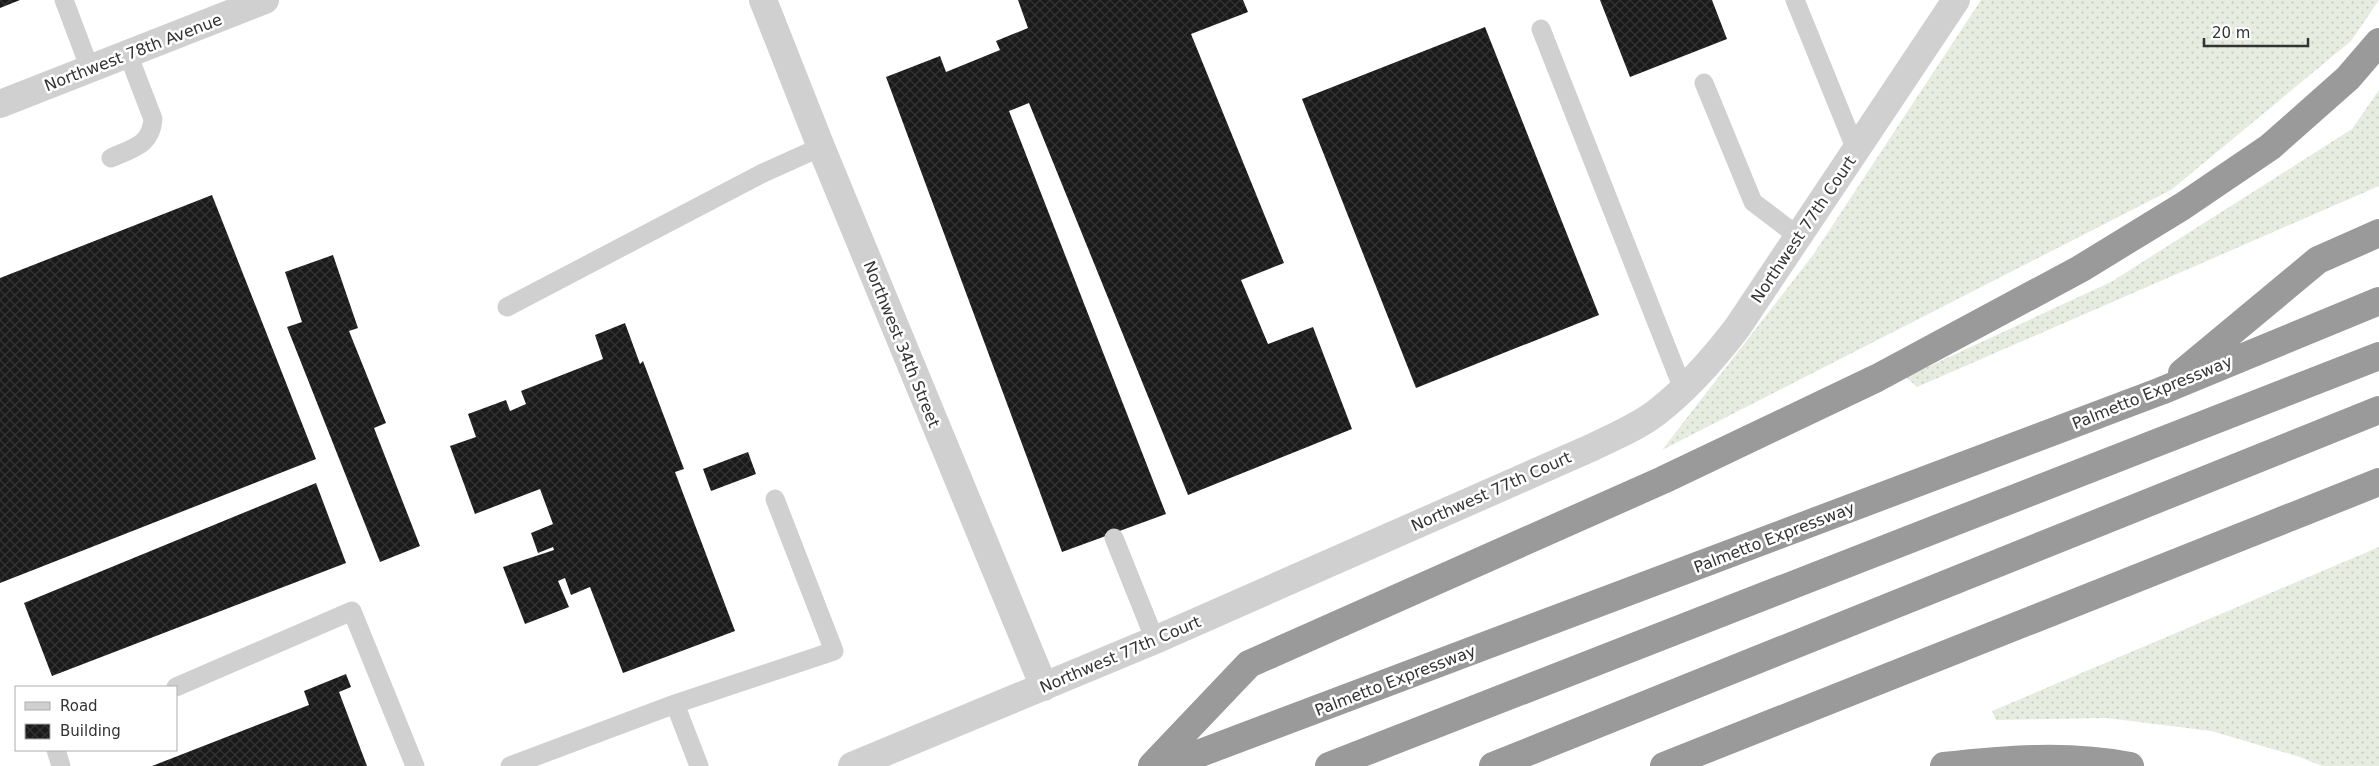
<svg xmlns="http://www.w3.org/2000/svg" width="2379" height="766" viewBox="0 0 2379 766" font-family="'DejaVu Sans',sans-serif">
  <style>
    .grass { fill: url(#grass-dots) }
    .building { fill: url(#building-cross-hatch) }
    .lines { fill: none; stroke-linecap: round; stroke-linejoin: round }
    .service { stroke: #d0d0d0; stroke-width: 19 }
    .minor { stroke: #d0d0d0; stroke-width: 28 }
    .motorway { stroke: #9a9a9a; stroke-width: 28 }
    .labels { text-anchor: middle; stroke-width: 5; stroke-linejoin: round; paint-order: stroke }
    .street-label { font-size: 16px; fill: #333; stroke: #fff }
  </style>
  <defs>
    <pattern id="grass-dots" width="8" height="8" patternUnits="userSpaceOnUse" patternTransform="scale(1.25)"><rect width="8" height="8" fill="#e6ecdf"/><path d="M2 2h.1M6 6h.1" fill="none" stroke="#c6cbc0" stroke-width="1.8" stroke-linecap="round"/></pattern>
    <pattern id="building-cross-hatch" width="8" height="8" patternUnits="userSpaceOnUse" patternTransform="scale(1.25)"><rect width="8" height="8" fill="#1a1a1a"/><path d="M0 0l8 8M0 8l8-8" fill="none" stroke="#333"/></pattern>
  </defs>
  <rect width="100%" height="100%" fill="#fff"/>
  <path class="grass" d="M 1981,0 L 2379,0 L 2351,41 L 2171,190 L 1662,450 L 1813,255 Z
    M 2379,90 L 2379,186 L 1917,387 L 1906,377 L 2111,282 L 2352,129 Z
    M 2379,547 L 2379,766 L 2322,766 L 2297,756 L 2211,731 L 2107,718 L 1996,720 L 1992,711 Z"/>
  <path class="building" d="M 0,0 L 20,0 L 0,8 Z
    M 1018,0 L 1243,0 L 1248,12 L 1191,34 L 1284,263 L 1241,280 L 1268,344 L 1313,327 L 1352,429 L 1188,495 L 1029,103 L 1009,111 L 1166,514 L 1062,552 L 886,77 L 940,56 L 946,72 L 1000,50 L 996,41 L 1028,28 Z
    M 1600,0 L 1712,0 L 1727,39 L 1630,77 Z
    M 1485,27 L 1599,315 L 1416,388 L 1302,99 Z
    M 212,195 L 316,459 L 0,583 L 0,278 Z
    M 333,255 L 358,328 L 349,331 L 386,423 L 374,428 L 420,546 L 380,562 L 287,327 L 302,322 L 285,272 Z
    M 625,323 L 640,364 L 643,361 L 684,469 L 675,472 L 735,631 L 623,673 L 590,587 L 571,595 L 565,578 L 558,581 L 569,607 L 525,624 L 503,567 L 554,550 L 553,547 L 538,553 L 531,533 L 553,524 L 540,489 L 475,514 L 450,446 L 476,437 L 468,414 L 506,400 L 510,411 L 526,404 L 521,391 L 603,359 L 595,335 Z
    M 748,452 L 756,474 L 711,491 L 703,469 Z
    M 316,483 L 346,563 L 52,676 L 24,603 Z
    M 346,674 L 351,687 L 339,692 L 367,766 L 152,766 L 309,705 L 304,691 Z"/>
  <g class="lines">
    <path class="service" d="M 64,0 L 90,69
      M 1795,0 L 1856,150
      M 1541,29 L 1683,389
      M 1704,83 L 1753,202 L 1799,237
      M 111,158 C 132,148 151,146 153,119 L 128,54
      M 507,307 L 763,173 L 821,147
      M 1114,538 L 1155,640
      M 176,687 L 352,611 L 415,766
      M 56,750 L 61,766
      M 510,766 L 675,704
      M 699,766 L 675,704 L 834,651 L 775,499"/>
    <path class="minor" d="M 763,0 L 821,147 L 1044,687
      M 0,104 L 265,0
      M 852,766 L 1155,640 L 1593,447 C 1615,436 1638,427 1657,412 C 1688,388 1714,358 1737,328 L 1956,0"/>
    <path class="motorway" d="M 2182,373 L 2318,260 L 2379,233
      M 1152,766 L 1249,664 L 1663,480 L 1877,378 L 2080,269 L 2183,206 L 2270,147 L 2348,78 L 2379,42
      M 1166,766 L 2161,391 L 2379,301
      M 1329,766 L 2379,356
      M 1493,766 L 2379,410
      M 1664,766 L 2379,482
      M 1944,766 C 2006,759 2069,754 2130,766"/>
  </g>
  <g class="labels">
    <g class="street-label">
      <text transform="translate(133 52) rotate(-21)" y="6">Northwest 78th Avenue</text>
      <text transform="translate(1803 229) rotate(-56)" y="6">Northwest 77th Court</text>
      <text transform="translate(902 344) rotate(68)" y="6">Northwest 34th Street</text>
      <text transform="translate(2152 392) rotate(-22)" y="6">Palmetto Expressway</text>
      <text transform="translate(1491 491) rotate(-24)" y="6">Northwest 77th Court</text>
      <text transform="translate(1774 537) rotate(-21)" y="6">Palmetto Expressway</text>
      <text transform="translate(1120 654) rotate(-23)" y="6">Northwest 77th Court</text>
      <text transform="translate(1395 680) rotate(-21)" y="6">Palmetto Expressway</text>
    </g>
  </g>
  <rect x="15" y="686" width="162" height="65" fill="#ffffff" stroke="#adadad"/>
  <rect x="25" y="702" width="25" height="8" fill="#d0d0d0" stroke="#adadad"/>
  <text x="60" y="711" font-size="15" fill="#333333">Road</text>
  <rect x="25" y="724" width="25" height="15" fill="url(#building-cross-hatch)" stroke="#adadad"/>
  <text x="60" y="736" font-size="15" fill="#333333">Building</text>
  <path d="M2204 38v8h104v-8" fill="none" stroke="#333333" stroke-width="2.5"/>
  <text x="2212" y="38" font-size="15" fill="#333333" stroke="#ffffff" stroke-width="4" paint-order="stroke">20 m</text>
</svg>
